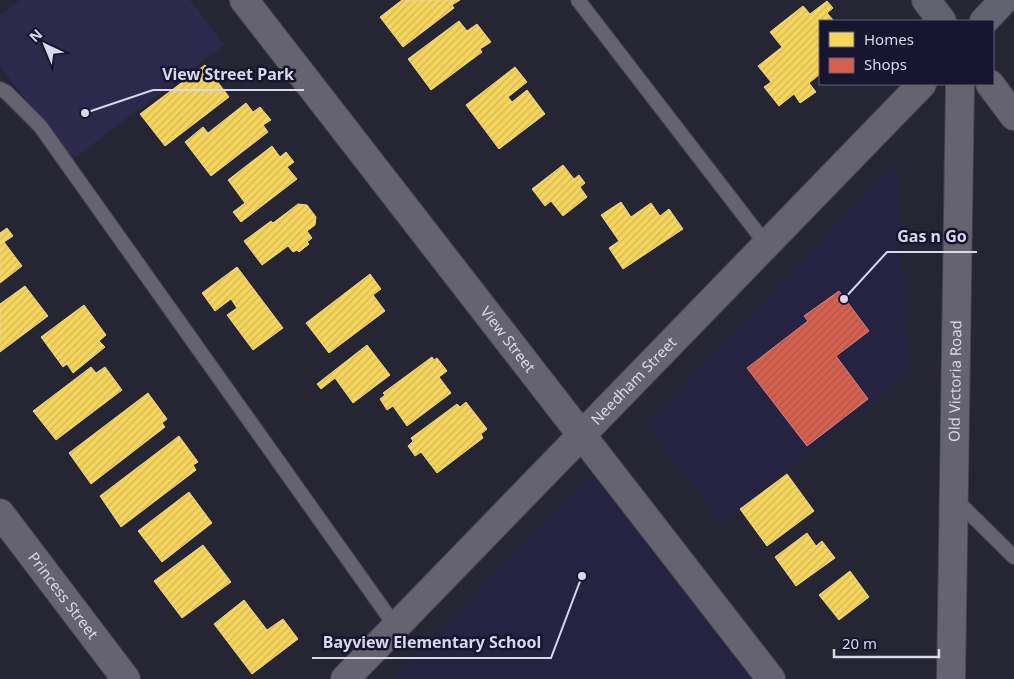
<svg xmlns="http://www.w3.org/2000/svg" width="1014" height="679" viewBox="0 0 1014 679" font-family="'Noto Sans',sans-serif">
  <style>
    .built { fill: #262342 }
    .green { fill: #2c294d }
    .homes { fill: url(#homes-hatch); stroke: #edd687 }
    .shops { fill: url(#shops-hatch); stroke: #d7847c }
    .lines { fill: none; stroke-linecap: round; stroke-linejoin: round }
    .service-casing { stroke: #444350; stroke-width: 16 }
    .minor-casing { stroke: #444350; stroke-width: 30 }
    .tertiary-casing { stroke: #444350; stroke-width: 30 }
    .secondary-casing { stroke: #444350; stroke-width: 30 }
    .service { stroke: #64636f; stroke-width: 14 }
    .minor { stroke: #64636f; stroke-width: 28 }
    .tertiary { stroke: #64636f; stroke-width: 28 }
    .secondary { stroke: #62616e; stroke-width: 28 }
    .labels { text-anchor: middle; stroke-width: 5; stroke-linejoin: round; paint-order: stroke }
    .street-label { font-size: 15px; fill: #d8d8ea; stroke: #17152f }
    .leader { fill: none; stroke: #d8d8ea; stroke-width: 2 }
    .callout-dot { fill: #d8d8ea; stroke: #17152f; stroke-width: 2 }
    .callout-label { font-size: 16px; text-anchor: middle; font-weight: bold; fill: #d8d8ea; stroke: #17152f; stroke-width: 5; stroke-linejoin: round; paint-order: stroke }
  </style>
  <defs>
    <pattern id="homes-hatch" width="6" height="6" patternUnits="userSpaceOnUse" patternTransform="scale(1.25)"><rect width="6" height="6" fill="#f6d55c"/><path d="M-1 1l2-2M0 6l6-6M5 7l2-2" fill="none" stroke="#d2b758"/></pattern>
    <pattern id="shops-hatch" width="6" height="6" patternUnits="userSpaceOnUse" patternTransform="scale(1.25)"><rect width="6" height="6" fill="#d6604d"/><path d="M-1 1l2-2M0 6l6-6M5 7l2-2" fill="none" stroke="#a9574b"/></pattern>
  </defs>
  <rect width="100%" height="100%" fill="#262533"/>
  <path class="built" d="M 896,162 L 908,372 L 722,523 L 646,425 Z
    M 591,474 L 751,679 L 393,679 Z"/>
  <path class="green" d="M 20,0 L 190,0 L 224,45 L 72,160 L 0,66 L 0,15 Z"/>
  <path class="homes" d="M 402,0 L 460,0 L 452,5 L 454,8 L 403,47 L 380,17 Z
    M 827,1 L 833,8 L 827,13 L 834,21 L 820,21 L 820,74 L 809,83 L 816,92 L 800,103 L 794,94 L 779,106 L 764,87 L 771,82 L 758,66 L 782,47 L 770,32 L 803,6 L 810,14 Z
    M 459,21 L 467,31 L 477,24 L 491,42 L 480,49 L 482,52 L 431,90 L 408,59 Z
    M 205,65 L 229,97 L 165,146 L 140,114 Z
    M 515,67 L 527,82 L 508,97 L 512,102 L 527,90 L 545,114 L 499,149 L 466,105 Z
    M 246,103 L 253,112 L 260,107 L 271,120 L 263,125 L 268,132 L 211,176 L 185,142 L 203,127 L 208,133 Z
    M 272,146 L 280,157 L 286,152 L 294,162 L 287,167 L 297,179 L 241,222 L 233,212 L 245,203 L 228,180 Z
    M 563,165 L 574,179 L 579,175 L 585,183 L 580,187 L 587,197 L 563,216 L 551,201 L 545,206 L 532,189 Z
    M 621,202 L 631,217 L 651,203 L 660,216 L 669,209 L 683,229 L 623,269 L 609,248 L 619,241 L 601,215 Z
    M 298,204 L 307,205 L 316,217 L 315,225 L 307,231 L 312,238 L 307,242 L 309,244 L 299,252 L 297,250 L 293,252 L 288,246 L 262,265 L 244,241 L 271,221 L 273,223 Z
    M 7,228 L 13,236 L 4,242 L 22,266 L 0,283 L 0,233 Z
    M 237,267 L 283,328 L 253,350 L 227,315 L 237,308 L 231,299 L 215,311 L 202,293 Z
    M 370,274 L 381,289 L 373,295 L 385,311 L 329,353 L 306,323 Z
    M 25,286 L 48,316 L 0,352 L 0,304 Z
    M 84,305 L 106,335 L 99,341 L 105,347 L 73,373 L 67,364 L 63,367 L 41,337 Z
    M 367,345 L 390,375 L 353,403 L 335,378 L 321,389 L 317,384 Z
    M 432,357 L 434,360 L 437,358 L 447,371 L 439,377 L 451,393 L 407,426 L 393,406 L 387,410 L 380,399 L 385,395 L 383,393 Z
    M 91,367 L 96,373 L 105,367 L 122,390 L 56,440 L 33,411 Z
    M 148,393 L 167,419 L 162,423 L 165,427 L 91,484 L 69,453 Z
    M 466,402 L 487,429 L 481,434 L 483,438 L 437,473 L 421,452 L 415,456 L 408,446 L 413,441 L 411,438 L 457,404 L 460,407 Z
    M 179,436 L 198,462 L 193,465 L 196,470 L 121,527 L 100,496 Z
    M 787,474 L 814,511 L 767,546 L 740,509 Z
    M 189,492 L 212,523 L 162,562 L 138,531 Z
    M 807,533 L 816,546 L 822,541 L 835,558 L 796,586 L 775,557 Z
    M 203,545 L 231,582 L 182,618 L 154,581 Z
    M 850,571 L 869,597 L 839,620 L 819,595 Z
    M 244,600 L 267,630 L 283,619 L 298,639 L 252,674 L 214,624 Z"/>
  <path class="shops" d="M 839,291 L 869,331 L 836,356 L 868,399 L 807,446 L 747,368 L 808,321 L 804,316 Z"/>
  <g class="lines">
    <defs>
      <path id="service" d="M 578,0 L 766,244
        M 0,89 L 6,92 L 40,126 L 396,627
        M 954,498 L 1014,557"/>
      <g id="minor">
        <path id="s1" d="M 244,0 L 771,679"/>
        <path id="s2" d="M 0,513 L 126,679"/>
        <path id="s3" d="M 345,679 L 922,84"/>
        <path id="s4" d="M 951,679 L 960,84"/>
      </g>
      <path id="tertiary" d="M 990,84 L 1014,116"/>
      <path id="secondary" d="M 926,0 L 942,21
        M 984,21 L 1004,0"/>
    </defs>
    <use href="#service" class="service-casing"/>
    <use href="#minor" class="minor-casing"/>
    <use href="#tertiary" class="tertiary-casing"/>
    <use href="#secondary" class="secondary-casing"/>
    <use href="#service" class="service"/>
    <use href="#minor" class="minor"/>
    <use href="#tertiary" class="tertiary"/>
    <use href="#secondary" class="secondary"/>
  </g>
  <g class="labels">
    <g class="street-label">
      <text dy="5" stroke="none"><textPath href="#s1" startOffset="430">View Street</textPath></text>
      <text dy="5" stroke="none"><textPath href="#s4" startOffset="298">Old Victoria Road</textPath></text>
      <text dy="5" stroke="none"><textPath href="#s3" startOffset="415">Needham Street</textPath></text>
      <text dy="5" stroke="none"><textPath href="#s2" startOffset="104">Princess Street</textPath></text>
    </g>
  </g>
  <path class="leader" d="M85 113L153 90H304M844 299L887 252H977M582 576L551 658H312"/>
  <g class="callout-dot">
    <circle cx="85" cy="113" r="5"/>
    <circle cx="844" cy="299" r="5"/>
    <circle cx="582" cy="576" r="5"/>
  </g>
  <g class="callout-label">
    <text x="228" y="80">View Street Park</text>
    <text x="932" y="242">Gas n Go</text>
    <text x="432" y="648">Bayview Elementary School</text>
  </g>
  <rect x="819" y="20" width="175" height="65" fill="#17152f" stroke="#64637a"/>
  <rect x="829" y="32" width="25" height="15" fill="#f6d55c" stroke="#64637a"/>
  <text x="864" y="45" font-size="15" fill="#d8d8ea">Homes</text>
  <rect x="829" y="58" width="25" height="15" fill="#d6604d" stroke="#64637a"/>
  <text x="864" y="70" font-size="15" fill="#d8d8ea">Shops</text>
  <g transform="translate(45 45) rotate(316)" stroke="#17152f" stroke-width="4" paint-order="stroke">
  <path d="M0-4L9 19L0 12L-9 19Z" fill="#d8d8ea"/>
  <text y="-8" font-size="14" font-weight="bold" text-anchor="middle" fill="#d8d8ea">N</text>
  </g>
  <path d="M834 649v8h105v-8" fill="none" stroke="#d8d8ea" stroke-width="2.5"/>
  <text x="842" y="649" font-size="15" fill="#d8d8ea" stroke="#17152f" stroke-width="4" paint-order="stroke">20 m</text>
</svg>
